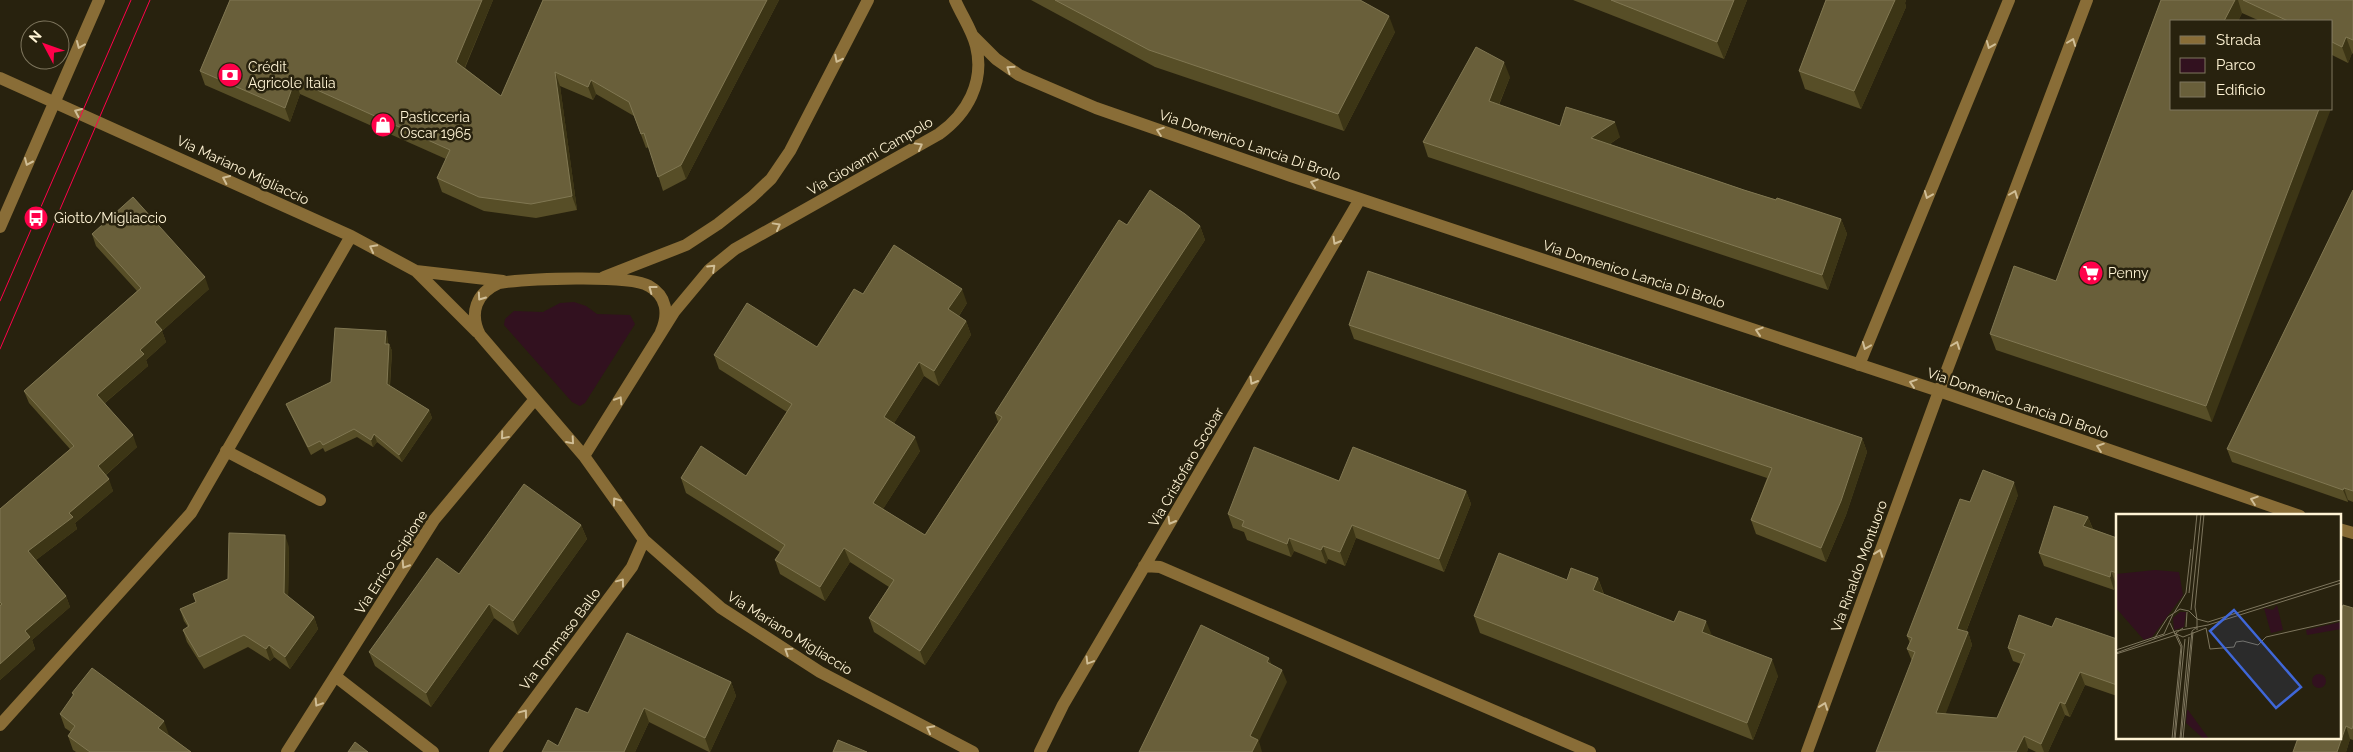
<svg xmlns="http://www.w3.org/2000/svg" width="2353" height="752" viewBox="0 0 2353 752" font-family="Raleway,sans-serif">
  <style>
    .green { fill: #32111f }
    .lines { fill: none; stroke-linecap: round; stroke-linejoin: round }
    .minor { stroke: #896d37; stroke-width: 12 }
    .tram { stroke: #ff014a; stroke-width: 1 }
    .wall { fill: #574e27 }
    .shaded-wall { fill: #3c3515 }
    .building { fill: #695f3a; stroke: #807752 }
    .oneway { stroke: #d0be96 }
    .labels { text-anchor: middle; stroke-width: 5; stroke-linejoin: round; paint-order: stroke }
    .poi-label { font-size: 14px; fill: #fff4d5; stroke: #28220e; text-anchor: start }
    .street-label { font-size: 14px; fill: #fff4d5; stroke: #28220e }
    .inset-road { fill: none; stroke: #7e765e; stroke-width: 1 }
    .view { fill: #3f67d8; fill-opacity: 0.15; stroke: #3f67d8; stroke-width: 2.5 }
    .inset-edge { fill: none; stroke: #fff4d5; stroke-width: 2.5 }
  </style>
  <rect width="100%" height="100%" fill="#28220e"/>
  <path class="green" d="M 574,302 L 586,306 L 597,314 L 630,315 L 635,324 L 585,403 L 580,406 L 572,402 L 504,325 L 505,319 L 514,311 L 543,312 L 560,303 Z"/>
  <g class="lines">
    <path class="minor" d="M 972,35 L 996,59 L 1019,75 L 1096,108 L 1291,176 L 1939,391 L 2300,516
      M 0,78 L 351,236 L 416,271 L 477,332
      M 0,227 L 99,0
      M 416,271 L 503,281
      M 604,277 L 686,245 L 718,224 L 752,197 L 771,179 L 790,151 L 868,0
      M 661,332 C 669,314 667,296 649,286 C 629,274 525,279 499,283 C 476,293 469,313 480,335 L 584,456 L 644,540 L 721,608 L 820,672 L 973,752
      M 1859,365 L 2009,0
      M 226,451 L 320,500
      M 584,456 L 674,312 L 709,270 L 735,249 L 939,134 C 967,114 985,82 976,46 C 972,30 962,16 955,0
      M 2339,529 L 2353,533
      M 1144,566 L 1160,567 L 1590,752
      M 335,676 L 433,752
      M 0,725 L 191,513 L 351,236
      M 287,752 L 434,520 L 535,399
      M 495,752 L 632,567 L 644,540
      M 1040,752 L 1063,705 L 1360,199
      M 1807,752 L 1939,391 L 2087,0"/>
    <path class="tram" d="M 0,301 L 131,0
      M 0,349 L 150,0"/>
  </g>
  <path class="wall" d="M 230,0 L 493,0 L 465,68 L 501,96 L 543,0 L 779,0 L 686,179 L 663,191 L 649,147 L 646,148 L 634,116 L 596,94 L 593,100 L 560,86 L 577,210 L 536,218 L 484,211 L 442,192 L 437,178 L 446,159 L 300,94 L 290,122 L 205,85 L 200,71 Z
    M 1031,0 L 1360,0 L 1395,32 L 1344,131 L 1155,67 Z
    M 1573,0 L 1747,0 L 1724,59 Z
    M 1826,0 L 1906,0 L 1905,3 L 1906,7 L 1861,109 L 1805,89 L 1799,71 Z
    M 2161,0 L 2353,0 L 2353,54 L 2352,53 L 2348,63 L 2332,55 L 2332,21 L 2260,21 L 2242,13 L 2238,21 L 2172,21 L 2212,422 L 1996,350 L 1990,334 L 2056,281 Z
    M 1510,77 L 1499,105 L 1560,126 L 1620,137 L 1610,144 L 1744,190 L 1841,219 L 1847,234 L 1828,290 L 1428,157 L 1423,142 Z
    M 2353,190 L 2353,502 L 2348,500 L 2348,502 L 2232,462 L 2227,449 Z
    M 1127,225 L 1200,226 L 1205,240 L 925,665 L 874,632 L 869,618 L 889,587 L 850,562 L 825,601 L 780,574 L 775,560 L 780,552 L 686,493 L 681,478 L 746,476 L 787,412 L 719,369 L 714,355 L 817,347 L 863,294 L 967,303 L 959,316 L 966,321 L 971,335 L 939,386 L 924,376 L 894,423 L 920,451 L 883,509 L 925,535 L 998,422 L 995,413 Z
    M 92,234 L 209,289 L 162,331 L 166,342 L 146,360 L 148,366 L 105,403 L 137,447 L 106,475 L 113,491 L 75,523 L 77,529 L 36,560 L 66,596 L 70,607 L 32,640 L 35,649 L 0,680 L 0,509 L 70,449 L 29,403 L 24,391 L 137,291 L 96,246 Z
    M 1349,325 L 1862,438 L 1867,452 L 1846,515 L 1826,562 L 1756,534 L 1751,520 L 1767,478 L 1354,339 Z
    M 388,339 L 388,344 L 389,344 L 392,351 L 390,386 L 429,410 L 432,418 L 402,462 L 377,442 L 373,447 L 357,437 L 325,452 L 323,448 L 311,455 L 289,411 L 286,404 L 331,382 Z
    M 1339,481 L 1466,491 L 1471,504 L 1444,572 L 1356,538 L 1345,566 L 1328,559 L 1326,564 L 1294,551 L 1291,557 L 1247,540 L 1244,532 L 1233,528 L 1228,514 Z
    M 2018,495 L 1966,632 L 1968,632 L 1972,645 L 1945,714 L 1997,718 L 2021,664 L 2013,661 L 2008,648 L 2052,627 L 2117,639 L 2117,696 L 2085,685 L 2070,717 L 2065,715 L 2048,752 L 2036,752 L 2028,748 L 2027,752 L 1876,752 L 1912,661 L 1907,649 L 1910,643 L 1907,636 L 1970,502 Z
    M 2088,517 L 2093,529 L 2117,538 L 2117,584 L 2116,584 L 2114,590 L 2044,566 L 2039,553 Z
    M 581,525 L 587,539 L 518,635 L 494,618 L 431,707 L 375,666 L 369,652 L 459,574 Z
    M 289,547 L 288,597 L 314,617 L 318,629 L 290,669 L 274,657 L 270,661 L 248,647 L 204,669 L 187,642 L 183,630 L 188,627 L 184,621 L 180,609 L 196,602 L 193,594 L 228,579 Z
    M 1598,578 L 1604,594 L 1674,622 L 1712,635 L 1778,676 L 1753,740 L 1480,633 L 1474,616 L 1567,580 Z
    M 2353,608 L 2353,740 L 2350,739 L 2346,752 L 2341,612 Z
    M 731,682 L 736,696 L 710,752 L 709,752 L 649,722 L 635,752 L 542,752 L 558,746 L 588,713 Z
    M 72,693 L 169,735 L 191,752 L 76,752 L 73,750 L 68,736 L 71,732 L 65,728 L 60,714 L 73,696 Z"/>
  <path class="shaded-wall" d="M 482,0 L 493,0 L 461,76 L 456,62 Z
    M 767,0 L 779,0 L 686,179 L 681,165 Z
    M 1734,0 L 1747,0 L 1724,59 L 1717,42 Z
    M 1895,0 L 1906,0 L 1905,3 L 1906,7 L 1861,109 L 1854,91 Z
    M 2235,0 L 2238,0 L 2242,13 L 2238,21 L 2224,21 Z
    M 1389,16 L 1395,32 L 1344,131 L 1338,114 Z
    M 2346,37 L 2352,53 L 2348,63 L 2342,47 Z
    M 1504,62 L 1510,77 L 1494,116 L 1489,101 Z
    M 555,72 L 560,86 L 577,210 L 572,196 Z
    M 295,80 L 300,94 L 290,122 L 285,108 Z
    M 591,80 L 596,94 L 593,100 L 588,87 Z
    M 2319,109 L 2331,109 L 2212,422 L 2206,406 Z
    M 1615,122 L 1620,137 L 1596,153 L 1591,138 Z
    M 1841,219 L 1847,234 L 1828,290 L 1822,275 Z
    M 1200,226 L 1205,240 L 925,665 L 920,651 Z
    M 205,277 L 209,289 L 162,331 L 166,342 L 146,360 L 148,366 L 101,406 L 97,395 L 155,322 Z
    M 962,289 L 967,303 L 954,323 L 948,309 Z
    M 966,321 L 971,335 L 939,386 L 934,371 Z
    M 386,331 L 388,339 L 387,351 L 385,344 Z
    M 389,344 L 392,351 L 389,392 L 387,384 Z
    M 919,362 L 924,376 L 889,431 L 884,417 Z
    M 429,410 L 432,418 L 402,462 L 399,455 Z
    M 374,434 L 377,442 L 373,447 L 371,440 Z
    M 133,435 L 137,447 L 102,478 L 98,466 Z
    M 915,437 L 920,451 L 878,517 L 873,503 Z
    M 1862,438 L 1867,452 L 1846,515 L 1826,562 L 1821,548 Z
    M 109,479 L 113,491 L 75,523 L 77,529 L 32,563 L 28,551 L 69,513 Z
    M 2014,482 L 2018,495 L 1962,642 L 1957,629 Z
    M 2344,488 L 2348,500 L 2348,502 L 2343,490 Z
    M 1466,491 L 1471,504 L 1444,572 L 1439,559 Z
    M 2088,517 L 2093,530 L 2083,526 Z
    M 581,525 L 587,539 L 518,635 L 513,621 Z
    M 1352,525 L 1356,538 L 1345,566 L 1340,552 Z
    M 285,535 L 289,547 L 288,605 L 284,593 Z
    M 1289,538 L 1294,551 L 1291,557 L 1287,544 Z
    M 1323,546 L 1328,559 L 1326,564 L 1321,550 Z
    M 844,548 L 850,562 L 825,601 L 820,587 Z
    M 2111,571 L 2116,584 L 2114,590 L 2110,577 Z
    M 1598,578 L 1604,596 L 1593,590 Z
    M 66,596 L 70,607 L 32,640 L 35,649 L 0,680 L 0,664 L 25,631 Z
    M 489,604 L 494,618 L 431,707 L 426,693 Z
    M 314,617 L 318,629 L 290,669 L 285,657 Z
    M 1706,621 L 1713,638 L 1702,632 Z
    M 1968,632 L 1972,645 L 1941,726 L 1936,713 Z
    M 269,645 L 274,657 L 270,661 L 266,649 Z
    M 1269,658 L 1274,670 L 1267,662 Z
    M 1772,659 L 1778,676 L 1753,740 L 1747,723 Z
    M 1282,670 L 1287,682 L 1259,741 L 1262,752 L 1252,752 L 1250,736 Z
    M 2080,672 L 2085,685 L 2070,717 L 2065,704 Z
    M 731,682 L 736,696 L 710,752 L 705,738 Z
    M 2060,702 L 2065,715 L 2048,752 L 2044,752 L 2041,744 Z
    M 644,708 L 649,722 L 635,752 L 624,752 Z
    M 164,721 L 169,735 L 163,742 L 158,728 Z
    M 2346,726 L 2350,739 L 2346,752 L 2337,752 Z
    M 2024,736 L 2028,748 L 2027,752 L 2016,752 Z"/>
  <path class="building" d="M 230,0 L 482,0 L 456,62 L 501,96 L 543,0 L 767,0 L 681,165 L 658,177 L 644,133 L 641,134 L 629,102 L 591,80 L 588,87 L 555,72 L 572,196 L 531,204 L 479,197 L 437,178 L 450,150 L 295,80 L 285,108 L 200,71 Z
    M 1055,0 L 1360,0 L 1389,16 L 1338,114 L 1149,50 Z
    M 1611,0 L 1734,0 L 1717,42 Z
    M 1826,0 L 1895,0 L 1854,91 L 1799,71 Z
    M 2161,0 L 2235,0 L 2224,21 L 2172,21 L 2172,109 L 2319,109 L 2206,406 L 1990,334 L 2014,266 L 2056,281 Z
    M 2243,0 L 2353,0 L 2353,40 L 2346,37 L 2342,47 L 2332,42 L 2332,21 L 2288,21 Z
    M 1476,47 L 1504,62 L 1489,101 L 1560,126 L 1566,107 L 1615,122 L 1591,138 L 1744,190 L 1776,200 L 1777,198 L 1841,219 L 1822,275 L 1423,142 Z
    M 1150,190 L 1185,214 L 1200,226 L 920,651 L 869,618 L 894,580 L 844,548 L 820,587 L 775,560 L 785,545 L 681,478 L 701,446 L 746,476 L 792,404 L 714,355 L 747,303 L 817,347 L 854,289 L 863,294 L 894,245 L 962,289 L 948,309 L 966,321 L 934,371 L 919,362 L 884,417 L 915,437 L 873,503 L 925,535 L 1002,417 L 995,413 L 1119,220 L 1127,225 Z
    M 2353,190 L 2353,491 L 2344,488 L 2343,490 L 2227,449 Z
    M 133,197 L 205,277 L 155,322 L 162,330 L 140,350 L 144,354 L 97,395 L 133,435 L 98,466 L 109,479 L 69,513 L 73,517 L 28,551 L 66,596 L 25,631 L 30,637 L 0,664 L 0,606 L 2,604 L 0,602 L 0,509 L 74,446 L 24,391 L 141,288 L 92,234 Z
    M 1368,271 L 1862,438 L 1841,501 L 1821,548 L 1751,520 L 1772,468 L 1349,325 Z
    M 335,328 L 386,331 L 385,344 L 389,344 L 387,384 L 429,410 L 399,455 L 374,434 L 371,440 L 354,429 L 323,445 L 320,441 L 308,447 L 286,404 L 331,382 Z
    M 1254,447 L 1339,481 L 1353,447 L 1466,491 L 1439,559 L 1352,525 L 1340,552 L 1323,546 L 1321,550 L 1289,538 L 1287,544 L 1242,526 L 1244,521 L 1228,514 Z
    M 1983,470 L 2014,482 L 1957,629 L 1968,632 L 1936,713 L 1997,718 L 2025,654 L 2008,648 L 2019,615 L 2052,627 L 2056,618 L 2117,639 L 2117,685 L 2080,672 L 2065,704 L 2060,702 L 2041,744 L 2024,736 L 2016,752 L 1876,752 L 1915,652 L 1907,649 L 1912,638 L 1907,636 L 1960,499 L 1970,502 Z
    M 524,484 L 581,525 L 513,621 L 489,604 L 426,693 L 369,652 L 437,558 L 459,574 Z
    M 2054,506 L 2088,517 L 2083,526 L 2117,538 L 2117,573 L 2111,571 L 2110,577 L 2039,553 Z
    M 229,533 L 285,535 L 284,593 L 314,617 L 285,657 L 269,645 L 266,649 L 244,635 L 199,657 L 183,630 L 189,626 L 180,609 L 196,602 L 193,594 L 228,579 Z
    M 1499,553 L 1567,580 L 1571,568 L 1598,578 L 1593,590 L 1674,622 L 1679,611 L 1706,621 L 1702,632 L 1772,659 L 1747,723 L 1474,616 Z
    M 2343,605 L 2353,608 L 2353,725 L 2352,729 L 2346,726 L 2337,752 L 2293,752 L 2298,738 L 2339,738 L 2339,612 L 2341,612 Z
    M 1201,625 L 1269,658 L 1267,662 L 1282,670 L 1250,736 L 1258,740 L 1252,752 L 1139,752 Z
    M 627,633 L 731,682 L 705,738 L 644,708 L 624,752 L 542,752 L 548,740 L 558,746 L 576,708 L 588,713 Z
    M 92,668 L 164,721 L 158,728 L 191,752 L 90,752 L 68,736 L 75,726 L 60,714 L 74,694 L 72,693 Z
    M 838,740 L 867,752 L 833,752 Z
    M 355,742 L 368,752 L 348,752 Z"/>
  <defs><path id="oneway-chevron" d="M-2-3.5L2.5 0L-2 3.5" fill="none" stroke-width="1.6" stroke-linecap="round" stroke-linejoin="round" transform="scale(1.25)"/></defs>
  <g class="oneway">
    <use href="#oneway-chevron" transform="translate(2072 42) rotate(-69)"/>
    <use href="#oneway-chevron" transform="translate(80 45) rotate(113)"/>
    <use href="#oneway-chevron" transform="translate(1990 45) rotate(112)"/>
    <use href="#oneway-chevron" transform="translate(838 59) rotate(117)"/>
    <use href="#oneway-chevron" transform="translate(1010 69) rotate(-145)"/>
    <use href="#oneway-chevron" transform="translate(78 112) rotate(-156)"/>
    <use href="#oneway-chevron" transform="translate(1160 131) rotate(-161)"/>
    <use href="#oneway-chevron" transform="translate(919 146) rotate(-29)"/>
    <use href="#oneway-chevron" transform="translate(28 162) rotate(114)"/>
    <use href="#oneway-chevron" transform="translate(226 179) rotate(-155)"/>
    <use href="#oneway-chevron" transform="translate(1314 183) rotate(-162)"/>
    <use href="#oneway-chevron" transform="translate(2014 194) rotate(-69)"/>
    <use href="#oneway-chevron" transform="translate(1928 195) rotate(112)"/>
    <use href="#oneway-chevron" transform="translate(777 226) rotate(-29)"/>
    <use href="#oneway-chevron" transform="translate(1336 241) rotate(120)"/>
    <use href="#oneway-chevron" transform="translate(373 248) rotate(-152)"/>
    <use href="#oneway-chevron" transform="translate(712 268) rotate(-43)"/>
    <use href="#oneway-chevron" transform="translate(652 289) rotate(-143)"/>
    <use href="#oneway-chevron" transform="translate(481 297) rotate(125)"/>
    <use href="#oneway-chevron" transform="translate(1759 331) rotate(-162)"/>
    <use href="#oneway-chevron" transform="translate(1956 345) rotate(-69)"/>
    <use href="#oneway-chevron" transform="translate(1866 346) rotate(112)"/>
    <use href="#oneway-chevron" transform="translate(1253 381) rotate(120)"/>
    <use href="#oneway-chevron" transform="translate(1913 383) rotate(-162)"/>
    <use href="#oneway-chevron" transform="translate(619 400) rotate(-58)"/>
    <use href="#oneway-chevron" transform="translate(504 436) rotate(130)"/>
    <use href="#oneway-chevron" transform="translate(571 441) rotate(49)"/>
    <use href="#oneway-chevron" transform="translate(2100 447) rotate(-161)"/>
    <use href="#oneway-chevron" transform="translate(2254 500) rotate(-161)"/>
    <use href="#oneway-chevron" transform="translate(616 501) rotate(-126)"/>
    <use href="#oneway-chevron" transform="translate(1171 521) rotate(120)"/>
    <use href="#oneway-chevron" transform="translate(1879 553) rotate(-70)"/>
    <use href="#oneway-chevron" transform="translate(405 565) rotate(123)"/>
    <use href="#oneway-chevron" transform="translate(621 582) rotate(-53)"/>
    <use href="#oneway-chevron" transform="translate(788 651) rotate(-147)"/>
    <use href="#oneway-chevron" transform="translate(1089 661) rotate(121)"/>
    <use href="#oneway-chevron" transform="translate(318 703) rotate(122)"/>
    <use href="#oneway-chevron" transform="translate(1824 706) rotate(-70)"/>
    <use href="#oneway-chevron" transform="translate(524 713) rotate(-53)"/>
    <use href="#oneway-chevron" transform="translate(930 729) rotate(-152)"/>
  </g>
  <defs>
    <symbol id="bank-disc" viewBox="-11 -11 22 22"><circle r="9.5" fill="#ff014a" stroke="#28220e"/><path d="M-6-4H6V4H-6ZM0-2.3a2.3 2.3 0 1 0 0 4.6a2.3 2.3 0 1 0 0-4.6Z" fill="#fff"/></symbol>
    <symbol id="shop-disc" viewBox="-11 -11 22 22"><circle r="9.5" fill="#ff014a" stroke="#28220e"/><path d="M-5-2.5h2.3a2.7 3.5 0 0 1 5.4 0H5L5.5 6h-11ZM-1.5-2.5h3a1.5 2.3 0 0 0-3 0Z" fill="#fff"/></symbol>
    <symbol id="bus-disc" viewBox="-11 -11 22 22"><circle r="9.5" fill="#ff014a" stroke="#28220e"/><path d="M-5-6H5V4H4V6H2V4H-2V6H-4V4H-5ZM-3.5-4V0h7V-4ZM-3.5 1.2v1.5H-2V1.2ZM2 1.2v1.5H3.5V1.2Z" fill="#fff"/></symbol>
    <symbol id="supermarket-disc" viewBox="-11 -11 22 22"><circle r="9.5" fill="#ff014a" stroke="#28220e"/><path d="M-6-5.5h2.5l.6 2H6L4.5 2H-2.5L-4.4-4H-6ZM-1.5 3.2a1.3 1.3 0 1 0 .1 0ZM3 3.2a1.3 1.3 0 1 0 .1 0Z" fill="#fff"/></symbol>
  </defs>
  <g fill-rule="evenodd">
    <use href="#bank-disc" x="216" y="61" width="28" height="28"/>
    <use href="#shop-disc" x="369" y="111" width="28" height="28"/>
    <use href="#bus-disc" x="22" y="204" width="28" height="28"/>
    <use href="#supermarket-disc" x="2077" y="259" width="28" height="28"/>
  </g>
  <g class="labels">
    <g class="poi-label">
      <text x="248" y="72">Crédit<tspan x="248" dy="16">Agricole Italia</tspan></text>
      <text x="400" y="122">Pasticceria<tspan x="400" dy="16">Oscar 1965</tspan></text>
      <text x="54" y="223">Giotto/Migliaccio</text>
      <text x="2108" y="278">Penny</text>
    </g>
    <g class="street-label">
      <text transform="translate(1250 145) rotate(19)" y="5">Via Domenico Lancia Di Brolo</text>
      <text transform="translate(870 156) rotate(-30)" y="5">Via Giovanni Campolo</text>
      <text transform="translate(243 170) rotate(25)" y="5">Via Mariano Migliaccio</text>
      <text transform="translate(1634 274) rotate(18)" y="5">Via Domenico Lancia Di Brolo</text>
      <text transform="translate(2018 403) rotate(19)" y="5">Via Domenico Lancia Di Brolo</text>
      <text transform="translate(1186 467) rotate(-60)" y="5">Via Cristofaro Scobar</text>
      <text transform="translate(391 562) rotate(-57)" y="5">Via Errico Scipione</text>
      <text transform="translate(1859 566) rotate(-70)" y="5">Via Rinaldo Montuoro</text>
      <text transform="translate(790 633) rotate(32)" y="5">Via Mariano Migliaccio</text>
      <text transform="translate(560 639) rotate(-53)" y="5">Via Tommaso Ballo</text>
    </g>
  </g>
  <g transform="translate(2116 514)">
    <rect width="225" height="225" fill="#28220e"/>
    <path d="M 39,56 L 63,58 L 67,81 L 36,123 L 28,126 L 0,94 L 0,60 ZM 161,91 L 167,116 L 155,119 L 148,94 L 157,96 ZM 64,98 L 70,98 L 68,113 L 58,116 L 57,104 ZM 225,108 L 225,115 L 191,121 L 190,116 ZM196 167a7 7 0 1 1 14 0a7 7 0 1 1-14 0ZM 71,196 L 72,196 L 93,225 L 88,225 L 70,209 Z" fill="#32111f"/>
    <path class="inset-road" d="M 73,79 L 81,0M 75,96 L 85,0M 58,99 L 70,79 L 75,35M 81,105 L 92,108 L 225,66M 81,105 L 79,93 L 88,0M 54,109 L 65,133 L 56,225M 70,113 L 71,98M 58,119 L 67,123 L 90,114 L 94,135 L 118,133 L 120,128 L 127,127 L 142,131 L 150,123 L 225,106M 38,125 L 52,103 L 64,95 L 73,97 L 81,105 L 81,116M 0,136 L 48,120 L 57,100M 0,139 L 60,117 L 92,111 L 225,69M 0,140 L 60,121M 58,225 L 66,132 L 60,119 L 67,114M 59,225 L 69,125M 64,225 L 73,123M 65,225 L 76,117 L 81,113M 67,225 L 77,118"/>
    <path class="view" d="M 118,96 L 185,173 L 160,194 L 94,117 Z"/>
    <rect width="225" height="225" class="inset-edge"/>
  </g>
  <rect x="2170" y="20" width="162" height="90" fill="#28220e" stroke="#7e765e"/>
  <rect x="2180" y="36" width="25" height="8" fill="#896d37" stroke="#7e765e"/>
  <text x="2216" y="45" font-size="15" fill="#fff4d5">Strada</text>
  <rect x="2180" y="58" width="25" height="15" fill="#32111f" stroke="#7e765e"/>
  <text x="2216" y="70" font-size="15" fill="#fff4d5">Parco</text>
  <rect x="2180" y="82" width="25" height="15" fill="#695f3a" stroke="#7e765e"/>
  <text x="2216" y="95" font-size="15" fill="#fff4d5">Edificio</text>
  <g transform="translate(45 45) rotate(311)"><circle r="24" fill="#28220e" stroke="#7e765e"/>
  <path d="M0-4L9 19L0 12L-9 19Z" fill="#ff014a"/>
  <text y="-8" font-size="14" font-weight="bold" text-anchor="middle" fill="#fff4d5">N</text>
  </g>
</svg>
